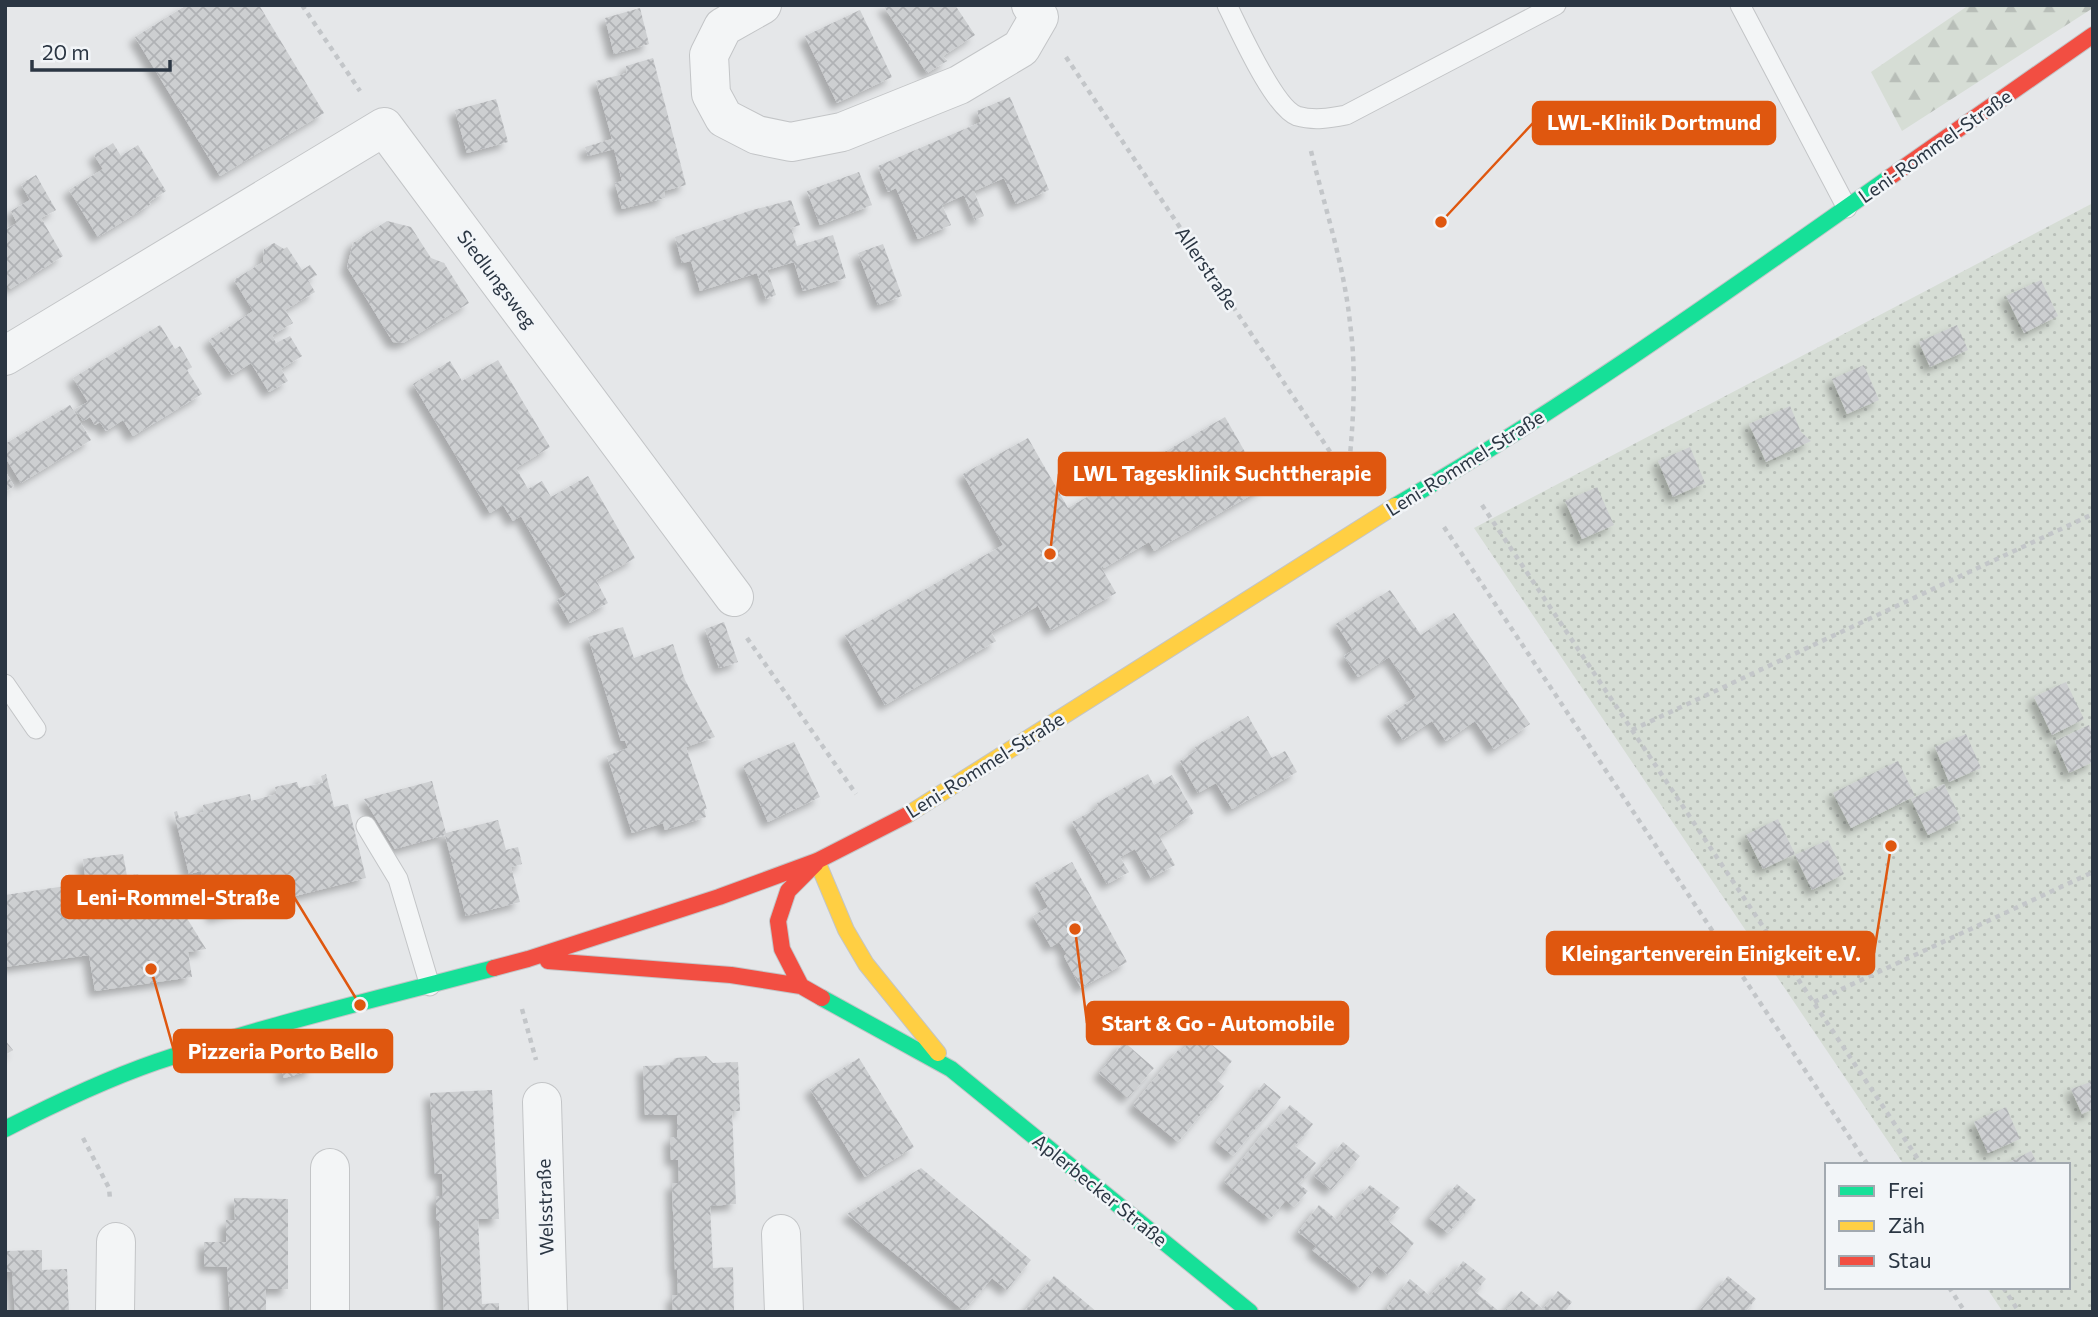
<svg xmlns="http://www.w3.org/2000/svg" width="2098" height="1317" viewBox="0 0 2098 1317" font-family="Commissioner,sans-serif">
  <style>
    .forest { fill: url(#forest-firs) }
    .garden { fill: url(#garden-dots) }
    .building { fill: url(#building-cross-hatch); filter: url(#shadow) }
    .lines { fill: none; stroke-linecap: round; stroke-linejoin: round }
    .lane-casing { stroke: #c3c5c7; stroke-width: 21 }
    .street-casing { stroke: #c3c5c7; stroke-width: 40 }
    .fast-casing { stroke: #c3c5c7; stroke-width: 18 }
    .slow-casing { stroke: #c3c5c7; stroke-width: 18 }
    .jam-casing { stroke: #c3c5c7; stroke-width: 18 }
    .path { stroke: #c3c6c9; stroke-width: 4.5; stroke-dasharray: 5 5; stroke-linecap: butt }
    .lane { stroke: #f3f5f6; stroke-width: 19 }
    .street { stroke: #f3f5f6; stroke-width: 38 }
    .fast { stroke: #16e098; stroke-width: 16 }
    .slow { stroke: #ffcf43; stroke-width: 16 }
    .jam { stroke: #f24e42; stroke-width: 16 }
    .labels { text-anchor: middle; stroke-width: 5; stroke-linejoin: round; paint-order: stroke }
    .street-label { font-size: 19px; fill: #2b3643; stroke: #f2f5f8 }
    .leader { fill: none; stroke: #df570f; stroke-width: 2.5 }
    .callout-dot { fill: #df570f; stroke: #f2f5f8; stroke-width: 2.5 }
    .callout { fill: #df570f; stroke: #df570f; stroke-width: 2.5 }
    .callout-label { font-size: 21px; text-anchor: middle; font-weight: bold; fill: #fff }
  </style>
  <defs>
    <pattern id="forest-firs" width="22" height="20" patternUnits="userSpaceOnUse" patternTransform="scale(1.75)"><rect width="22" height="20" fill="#d6ddd5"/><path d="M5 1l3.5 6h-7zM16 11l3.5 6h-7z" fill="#b8beb8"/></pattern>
    <pattern id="garden-dots" width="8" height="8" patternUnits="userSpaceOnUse" patternTransform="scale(1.75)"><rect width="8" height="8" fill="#d6ddd5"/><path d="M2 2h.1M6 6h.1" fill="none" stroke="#b8beb8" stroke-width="1.8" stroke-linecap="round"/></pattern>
    <pattern id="building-cross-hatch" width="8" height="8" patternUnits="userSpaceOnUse" patternTransform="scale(1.75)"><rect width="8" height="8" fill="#cdcfd1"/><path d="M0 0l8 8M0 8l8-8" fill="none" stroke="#b0b2b5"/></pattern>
    <filter id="shadow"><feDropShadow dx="-6" dy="6" stdDeviation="3.5" flood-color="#0004"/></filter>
  </defs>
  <rect width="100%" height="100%" fill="#e5e7e9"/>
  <path class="forest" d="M 1969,5 L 2093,5 L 2093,8 L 1902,131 L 1871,72 Z"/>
  <path class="garden" d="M 2093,203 L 2093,1312 L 2003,1312 L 1986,1287 L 2068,1287 L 2068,1165 L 1904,1165 L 1474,528 Z"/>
  <path class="building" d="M 187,5 L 259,5 L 324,113 L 220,176 L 135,37 Z
    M 883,5 L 955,5 L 975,35 L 943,56 L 947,61 L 927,73 Z
    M 640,8 L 649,44 L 614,54 L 605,18 Z
    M 860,10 L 892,77 L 837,103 L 805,36 Z
    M 653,58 L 686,185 L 664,191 L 665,198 L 622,209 L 615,183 L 622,181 L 614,149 L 588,156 L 585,147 L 612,139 L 596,81 L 627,73 L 626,66 Z
    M 1010,97 L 1049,190 L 1016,204 L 1004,178 L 974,191 L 984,216 L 975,220 L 964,195 L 942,205 L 951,225 L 918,239 L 896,188 L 888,192 L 878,166 L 981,122 L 977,111 Z
    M 496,99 L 508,142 L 467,153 L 455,110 Z
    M 113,143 L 121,156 L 138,145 L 166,191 L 149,202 L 151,204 L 98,237 L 69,190 L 103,169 L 94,155 Z
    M 859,172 L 872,205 L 820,225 L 807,191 Z
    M 36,175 L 56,210 L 41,218 L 63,256 L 10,289 L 5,281 L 5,230 L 17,223 L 11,211 L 30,200 L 21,184 Z
    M 791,200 L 800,225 L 791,228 L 797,246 L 833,235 L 846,278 L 803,291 L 794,262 L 767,270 L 776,295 L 766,299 L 757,273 L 700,291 L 691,261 L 682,263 L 675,237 L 749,211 Z
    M 387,221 L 411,227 L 431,258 L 444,263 L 469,303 L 403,343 L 393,342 L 347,267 L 353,243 Z
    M 274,243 L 284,249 L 287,247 L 302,270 L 310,265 L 317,275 L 308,280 L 315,292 L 285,310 L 293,323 L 272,335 L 276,343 L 290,336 L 302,356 L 281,369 L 288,381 L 269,392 L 251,363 L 232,375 L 209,340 L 253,311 L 234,280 L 263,262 L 264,249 Z
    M 883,244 L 902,296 L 878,305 L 858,253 Z
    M 2041,280 L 2058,316 L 2024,333 L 2006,296 Z
    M 160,325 L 175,349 L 180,346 L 192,367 L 187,370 L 202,394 L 133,436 L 123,420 L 106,431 L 100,422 L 95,425 L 90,417 L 83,421 L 75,409 L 88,402 L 73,378 Z
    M 1957,325 L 1968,350 L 1930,367 L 1919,342 Z
    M 498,360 L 550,447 L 516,468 L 528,489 L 542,481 L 551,497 L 588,476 L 635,558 L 596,580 L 608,603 L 570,623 L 557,600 L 566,595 L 521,516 L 513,521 L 503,505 L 490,513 L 413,384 L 450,361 L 462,381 Z
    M 1864,365 L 1879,400 L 1847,414 L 1832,379 Z
    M 70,405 L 91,440 L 21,483 L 5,457 L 5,444 Z
    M 1790,406 L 1801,432 L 1811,441 L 1766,462 L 1749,424 Z
    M 1225,417 L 1265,487 L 1154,551 L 1149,542 L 1104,568 L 1103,566 L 1101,567 L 1116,593 L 1051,630 L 1037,604 L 1036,607 L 991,632 L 996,641 L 885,705 L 845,635 L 1003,545 L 963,474 L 1028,438 L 1068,508 Z
    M 1690,447 L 1705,483 L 1673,497 L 1658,461 Z
    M 5,471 L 14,486 L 5,492 Z
    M 1597,487 L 1614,525 L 1582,539 L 1565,501 Z
    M 1390,590 L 1421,635 L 1454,613 L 1530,724 L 1494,749 L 1475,721 L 1446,741 L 1432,721 L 1403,740 L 1387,716 L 1416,697 L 1389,657 L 1358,677 L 1344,656 L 1353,650 L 1336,624 Z
    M 724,622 L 738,662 L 719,668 L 705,629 Z
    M 623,627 L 634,658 L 673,644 L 685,680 L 715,737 L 686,747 L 707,809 L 704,809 L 706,817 L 665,830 L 663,823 L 632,833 L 607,756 L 628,748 L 625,741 L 621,741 L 588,637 Z
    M 2066,682 L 2084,719 L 2052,735 L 2034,697 Z
    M 1248,716 L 1272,758 L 1285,751 L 1297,772 L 1232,809 L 1216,783 L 1198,793 L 1180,761 L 1197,750 L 1195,747 Z
    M 2089,725 L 2093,734 L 2093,762 L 2069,773 L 2055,741 Z
    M 1966,734 L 1981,768 L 1949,782 L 1935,747 Z
    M 794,742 L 820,797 L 768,822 L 743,765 Z
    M 1898,761 L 1915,796 L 1851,828 L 1833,793 Z
    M 326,774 L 334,807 L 348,804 L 366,878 L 213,917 L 201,871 L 189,874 L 174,812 L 177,811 L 179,818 L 204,812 L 203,805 L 250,794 L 251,801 L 277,794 L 275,787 L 297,782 L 299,788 L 323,783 L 321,776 Z
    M 1148,774 L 1154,785 L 1172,775 L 1194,813 L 1159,836 L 1175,865 L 1151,878 L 1135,849 L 1120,857 L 1129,872 L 1107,884 L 1072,822 L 1099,807 L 1097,803 Z
    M 432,781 L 446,833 L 498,820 L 506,850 L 518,847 L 522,864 L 511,867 L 520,902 L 466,916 L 445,835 L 395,849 L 364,799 Z
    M 1944,784 L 1961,819 L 1928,835 L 1911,799 Z
    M 1778,819 L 1795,854 L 1763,869 L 1746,835 Z
    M 1828,840 L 1844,874 L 1812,890 L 1795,855 Z
    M 123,854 L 127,876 L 138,874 L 155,910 L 180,907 L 206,949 L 188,952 L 192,977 L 95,991 L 89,955 L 5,967 L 5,895 L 86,883 L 83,859 Z
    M 1072,862 L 1127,962 L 1081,988 L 1064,956 L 1067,954 L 1059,942 L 1051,947 L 1033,916 L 1048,907 L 1035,883 Z
    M 1197,1033 L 1232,1061 L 1217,1080 L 1224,1086 L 1178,1142 L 1133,1105 L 1179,1049 L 1181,1052 Z
    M 5,1040 L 13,1050 L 5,1055 Z
    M 1124,1042 L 1154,1068 L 1128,1098 L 1099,1073 Z
    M 706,1056 L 713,1063 L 738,1062 L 740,1111 L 732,1111 L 736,1204 L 710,1206 L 713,1268 L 733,1267 L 734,1312 L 673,1312 L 672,1296 L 678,1295 L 677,1270 L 675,1270 L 672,1183 L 679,1183 L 678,1160 L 671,1160 L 670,1137 L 677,1137 L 677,1115 L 645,1115 L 643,1066 L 668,1065 L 675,1058 Z
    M 310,1058 L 313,1070 L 284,1078 L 281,1066 Z
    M 859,1058 L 914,1147 L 865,1177 L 810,1089 Z
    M 2093,1081 L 2093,1109 L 2082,1114 L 2071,1089 Z
    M 1264,1083 L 1281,1097 L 1233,1156 L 1216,1142 Z
    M 492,1090 L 499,1219 L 478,1219 L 482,1304 L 499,1303 L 499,1312 L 444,1312 L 439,1221 L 436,1221 L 436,1196 L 443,1196 L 442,1174 L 435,1174 L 430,1093 Z
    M 1290,1105 L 1313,1124 L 1295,1146 L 1316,1163 L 1299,1184 L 1308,1191 L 1294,1207 L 1286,1200 L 1270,1219 L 1224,1182 L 1270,1125 L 1272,1126 Z
    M 2006,1107 L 2020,1139 L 1988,1153 L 1974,1122 Z
    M 1343,1142 L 1360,1156 L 1331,1190 L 1314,1176 Z
    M 2031,1151 L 2038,1165 L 2004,1165 Z
    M 921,1168 L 1031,1260 L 1007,1290 L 992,1278 L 964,1311 L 847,1214 Z
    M 1457,1184 L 1476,1200 L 1448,1233 L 1429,1218 Z
    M 1370,1185 L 1400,1208 L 1388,1221 L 1414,1243 L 1388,1275 L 1377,1266 L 1360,1288 L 1312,1250 L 1316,1246 L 1298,1232 L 1319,1205 L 1337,1220 L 1357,1196 L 1359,1197 Z
    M 234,1198 L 288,1199 L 288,1289 L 266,1289 L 266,1312 L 230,1312 L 227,1267 L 204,1266 L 204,1242 L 226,1242 L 226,1220 L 235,1220 Z
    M 42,1250 L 42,1270 L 67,1269 L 69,1312 L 15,1312 L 12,1272 L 5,1272 L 5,1251 Z
    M 1463,1261 L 1486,1279 L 1475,1292 L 1500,1312 L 1391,1312 L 1387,1308 L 1410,1279 L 1430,1296 L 1450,1273 L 1453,1275 Z
    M 1054,1276 L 1097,1312 L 1024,1312 Z
    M 1728,1276 L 1756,1299 L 1745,1312 L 1702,1312 L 1700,1310 Z
    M 1521,1291 L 1543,1309 L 1558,1291 L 1572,1302 L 1564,1312 L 1504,1312 Z"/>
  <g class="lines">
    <defs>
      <path id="lane" d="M 1227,5 C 1239,29 1274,108 1297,116 C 1314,121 1330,118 1346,115 L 1556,5
        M 1740,5 L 1847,208
        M 5,684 L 36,729
        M 366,826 L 398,879 L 430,986"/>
      <path id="street" d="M 762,5 L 723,27 L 709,55 L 711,94 L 724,118 L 757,135 L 791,142 L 842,132 L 959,85 L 1021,48 L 1039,17 L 1031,5
        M 5,356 L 384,127 L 734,597
        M 542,1102 L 548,1312
        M 330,1168 L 330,1312
        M 781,1234 L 784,1312
        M 115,1312 L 116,1242"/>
      <path id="fast" d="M 1395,506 C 1567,406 1728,291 1890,177
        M 822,998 L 951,1069 L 1250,1312
        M 5,1129 C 54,1104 104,1080 156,1062 C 266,1025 381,998 494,968"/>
      <path id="slow" d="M 907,815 L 1395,506
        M 817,861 L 846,930 L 866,964 L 938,1053"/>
      <path id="jam" d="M 1890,177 L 2093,35
        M 548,961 L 731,975 L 801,986 L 822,998
        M 494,968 L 528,959 L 719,897 L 817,861 L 907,815
        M 801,986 L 782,949 L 778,921 L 788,891 L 816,863"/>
    </defs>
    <use href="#lane" class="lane-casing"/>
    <use href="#street" class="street-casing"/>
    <use href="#fast" class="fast-casing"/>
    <use href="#slow" class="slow-casing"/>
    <use href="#jam" class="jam-casing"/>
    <path class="path" d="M 302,5 L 360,91
      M 1066,57 L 1351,483
      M 1311,151 C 1325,208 1344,265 1350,323 C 1357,374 1353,426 1348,477
      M 1482,505 L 1922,1165
      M 1444,527 L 1868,1165
      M 747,638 L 856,794
      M 1632,730 L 2093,514
      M 1814,1002 L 2093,872
      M 522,1009 L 536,1060
      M 83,1138 L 109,1188 L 110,1199
      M 1949,1287 L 1965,1312
      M 2003,1287 L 2019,1312"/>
    <use href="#lane" class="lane"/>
    <use href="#street" class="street"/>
    <use href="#fast" class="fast"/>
    <use href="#slow" class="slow"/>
    <use href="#jam" class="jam"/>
  </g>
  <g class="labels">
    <g class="street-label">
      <text transform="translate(1935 146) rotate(-35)" y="7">Leni-Rommel-Straße</text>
      <text transform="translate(1207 268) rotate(56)" y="7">Allerstraße</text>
      <text transform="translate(497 279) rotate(53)" y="7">Siedlungsweg</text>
      <text transform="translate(1465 463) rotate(-32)" y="7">Leni-Rommel-Straße</text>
      <text transform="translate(985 765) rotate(-32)" y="7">Leni-Rommel-Straße</text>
      <text transform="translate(1100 1190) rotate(39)" y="7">Aplerbecker Straße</text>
      <text transform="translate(545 1207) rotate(-92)" y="7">Welsstraße</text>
    </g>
  </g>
  <path class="leader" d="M1441 222L1533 123M1050 554L1059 474M360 1005L294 897M1891 846L1874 953M1075 929L1087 1023M151 969L174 1051"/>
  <g class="callout-dot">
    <circle cx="1441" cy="222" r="7"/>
    <circle cx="1050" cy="554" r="7"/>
    <circle cx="360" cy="1005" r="7"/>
    <circle cx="1891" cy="846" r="7"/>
    <circle cx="1075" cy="929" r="7"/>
    <circle cx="151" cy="969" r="7"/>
  </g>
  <g class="callout">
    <rect x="1533" y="102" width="242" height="42" rx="7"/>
    <rect x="1059" y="453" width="326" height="42" rx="7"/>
    <rect x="62" y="876" width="232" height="42" rx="7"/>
    <rect x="1547" y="932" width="327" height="42" rx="7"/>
    <rect x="1087" y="1002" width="261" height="42" rx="7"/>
    <rect x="174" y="1030" width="218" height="42" rx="7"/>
  </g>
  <g class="callout-label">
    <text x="1654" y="130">LWL-Klinik Dortmund</text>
    <text x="1222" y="481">LWL Tagesklinik Suchttherapie</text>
    <text x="178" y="905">Leni-Rommel-Straße</text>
    <text x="1711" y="961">Kleingartenverein Einigkeit e.V.</text>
    <text x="1218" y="1031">Start &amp; Go - Automobile</text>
    <text x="283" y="1059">Pizzeria Porto Bello</text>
  </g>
  <rect width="2098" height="1317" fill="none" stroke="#2b3643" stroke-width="14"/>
  <rect x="1825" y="1163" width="245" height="126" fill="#f2f5f8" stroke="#a2a9b0" stroke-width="2"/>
  <rect x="1839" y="1186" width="35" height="10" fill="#16e098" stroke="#a2a9b0" stroke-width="2"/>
  <text x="1888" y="1198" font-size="21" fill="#2b3643">Frei</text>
  <rect x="1839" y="1221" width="35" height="10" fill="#ffcf43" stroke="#a2a9b0" stroke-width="2"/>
  <text x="1888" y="1233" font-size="21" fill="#2b3643">Zäh</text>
  <rect x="1839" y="1256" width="35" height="10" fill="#f24e42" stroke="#a2a9b0" stroke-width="2"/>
  <text x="1888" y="1268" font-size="21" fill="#2b3643">Stau</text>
  <path d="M32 60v10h138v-10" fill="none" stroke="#2b3643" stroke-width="3.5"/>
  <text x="42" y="60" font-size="21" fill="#2b3643" stroke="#f2f5f8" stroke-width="5" paint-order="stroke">20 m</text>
</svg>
